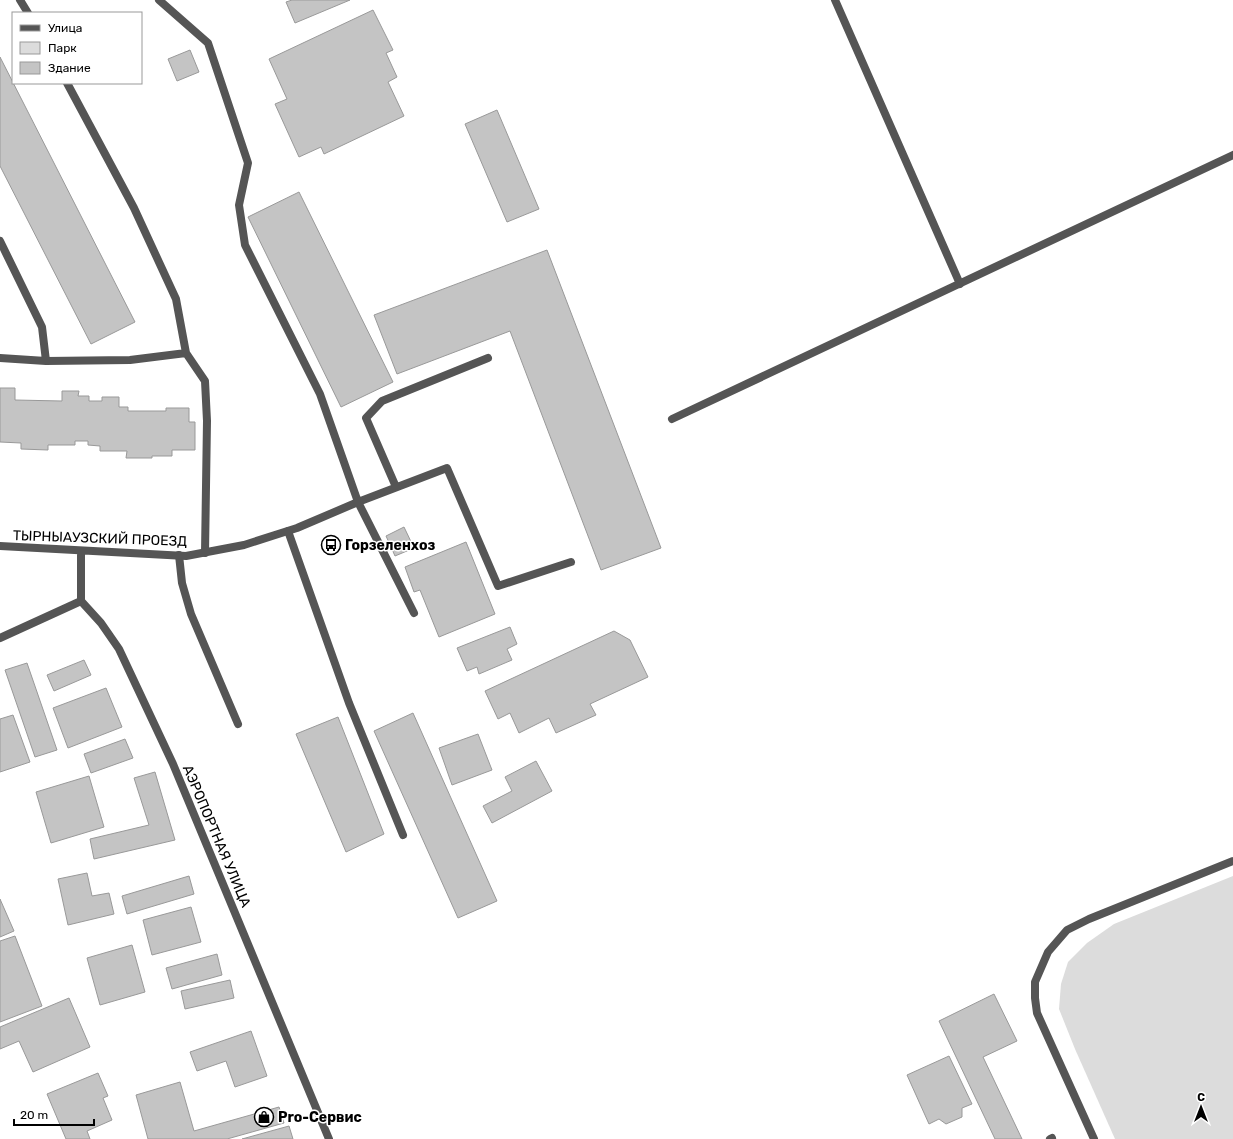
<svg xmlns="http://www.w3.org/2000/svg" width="1233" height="1139" viewBox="0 0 1233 1139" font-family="Rubik,sans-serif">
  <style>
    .green { fill: #dcdcdc }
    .building { fill: #c4c4c4; stroke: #999 }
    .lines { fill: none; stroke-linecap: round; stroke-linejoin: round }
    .lane { stroke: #555; stroke-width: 8 }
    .street { stroke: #555; stroke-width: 8 }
    .labels { text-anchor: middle; stroke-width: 3; stroke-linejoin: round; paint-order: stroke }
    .street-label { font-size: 14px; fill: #000; stroke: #fff }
    .poi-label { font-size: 14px; font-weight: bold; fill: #000; stroke: #fff; text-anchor: start }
  </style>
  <rect width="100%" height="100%" fill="#fff"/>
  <path class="green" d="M 1233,876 L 1233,1139 L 1115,1139 L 1075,1049 L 1059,1009 L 1061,984 L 1068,962 L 1087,943 L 1114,924 Z"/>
  <path class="building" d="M 292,0 L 350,0 L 295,23 L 286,2 Z
    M 373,10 L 393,50 L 386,53 L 397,77 L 388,82 L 404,116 L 324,154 L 321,147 L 299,157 L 275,104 L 287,99 L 269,59 Z
    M 190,50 L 199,72 L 177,81 L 168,59 Z
    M 0,57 L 135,322 L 91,344 L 0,166 Z
    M 497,110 L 539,209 L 507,222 L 465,124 Z
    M 299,192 L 393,382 L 341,407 L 248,217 Z
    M 547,250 L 661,548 L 601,570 L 510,331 L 397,374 L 374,315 Z
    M 0,388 L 15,388 L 15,400 L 62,401 L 62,391 L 79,391 L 78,396 L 89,396 L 89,401 L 102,401 L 102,397 L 119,397 L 119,407 L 128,407 L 128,411 L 166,411 L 166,408 L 189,408 L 189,422 L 195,422 L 195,450 L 172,450 L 172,456 L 152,456 L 152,458 L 126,458 L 127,451 L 100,451 L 100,446 L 88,445 L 88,441 L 75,441 L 75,445 L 48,445 L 48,450 L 21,449 L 21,443 L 0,442 Z
    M 404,527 L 414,548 L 395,556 L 386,536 Z
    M 466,542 L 495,614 L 439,637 L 420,590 L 414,592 L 405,567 Z
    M 510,627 L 517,644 L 507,649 L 512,660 L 479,674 L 477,667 L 467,671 L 457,648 Z
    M 614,631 L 630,640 L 648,677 L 590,704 L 596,715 L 556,733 L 549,718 L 519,733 L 510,713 L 498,719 L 485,691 Z
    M 84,660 L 91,675 L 54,691 L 47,675 Z
    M 27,663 L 57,750 L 35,757 L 5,670 Z
    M 106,688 L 122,727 L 68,748 L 53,708 Z
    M 413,713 L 497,901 L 458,918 L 374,731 Z
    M 13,715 L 30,762 L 0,772 L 0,719 Z
    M 338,717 L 384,834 L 346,852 L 296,734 Z
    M 478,734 L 492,770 L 452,785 L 439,748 Z
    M 125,739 L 133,758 L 91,773 L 84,754 Z
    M 536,761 L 552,791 L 492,823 L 483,806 L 512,791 L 505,777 Z
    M 155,772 L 175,840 L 94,859 L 90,839 L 149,825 L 134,778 Z
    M 89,776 L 104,827 L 51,843 L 36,792 Z
    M 87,873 L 92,896 L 109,893 L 114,914 L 68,925 L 58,879 Z
    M 189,876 L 194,894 L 127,914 L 122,896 Z
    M 0,899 L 14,931 L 0,937 Z
    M 191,907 L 201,942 L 152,955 L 143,920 Z
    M 15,936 L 42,1006 L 0,1022 L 0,941 Z
    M 132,945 L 145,992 L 100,1005 L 87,958 Z
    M 217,954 L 222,975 L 172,989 L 166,968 Z
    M 230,980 L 234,998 L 185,1009 L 181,991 Z
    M 994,994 L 1017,1041 L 983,1057 L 1022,1139 L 995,1139 L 939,1021 Z
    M 69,998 L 90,1047 L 33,1072 L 19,1041 L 0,1049 L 0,1027 Z
    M 251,1031 L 267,1076 L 235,1087 L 226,1061 L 197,1071 L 190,1052 Z
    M 949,1056 L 972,1104 L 962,1108 L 962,1117 L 946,1124 L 939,1119 L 929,1124 L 907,1075 Z
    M 98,1073 L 108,1096 L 103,1098 L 112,1120 L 87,1131 L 90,1139 L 66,1139 L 47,1094 Z
    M 180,1082 L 194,1131 L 279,1107 L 284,1123 L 227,1139 L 148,1139 L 136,1095 Z
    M 289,1126 L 293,1139 L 242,1139 Z"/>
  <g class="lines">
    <path class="lane" d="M 20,0 L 28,13
      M 159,0 L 208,43 L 248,163 L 239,205 L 245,245 L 320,394 L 358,502 L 447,468 L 498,586 L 571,562
      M 835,0 L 960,284
      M 67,83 L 134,208 L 176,299 L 186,353
      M 0,241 L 42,327 L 46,361
      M 0,358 L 46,361 L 130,360 L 186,353 L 205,381 L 207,421 L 205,553
      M 672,419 L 1233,155
      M 396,487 L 366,418 L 382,401 L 488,358
      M 358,502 L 414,613
      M 288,531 L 349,703 L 403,835
      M 179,555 L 182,583 L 191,614 L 238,724
      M 1094,1139 L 1037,1013 L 1035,998 L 1035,982 L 1048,952 L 1067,930 L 1089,919 L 1233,861"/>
    <path class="street" d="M 0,546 L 186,556 L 244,545 L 297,528 L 358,502
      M 81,551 L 81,601 L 101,623 L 119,649 L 173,764 L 329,1139
      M 0,638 L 81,601
      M 1050,1139 L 1052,1138"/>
  </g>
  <defs>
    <symbol id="bus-ring" viewBox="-11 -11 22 22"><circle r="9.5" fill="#fff" stroke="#000" stroke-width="1.5"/><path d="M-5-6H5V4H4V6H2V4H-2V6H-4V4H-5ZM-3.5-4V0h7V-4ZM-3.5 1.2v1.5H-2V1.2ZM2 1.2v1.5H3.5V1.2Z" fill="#000"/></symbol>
    <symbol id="shop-ring" viewBox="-11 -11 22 22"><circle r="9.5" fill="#fff" stroke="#000" stroke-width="1.5"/><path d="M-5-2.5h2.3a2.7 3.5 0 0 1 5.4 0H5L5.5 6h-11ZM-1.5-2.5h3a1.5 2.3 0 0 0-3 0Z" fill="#000"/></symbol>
  </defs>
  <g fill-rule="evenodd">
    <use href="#bus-ring" x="320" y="534" width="22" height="22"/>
    <use href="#shop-ring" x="253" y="1106" width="22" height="22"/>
  </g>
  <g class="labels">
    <g class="street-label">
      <text transform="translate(100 538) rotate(2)" y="5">ТЫРНЫАУЗСКИЙ ПРОЕЗД</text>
      <text transform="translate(217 836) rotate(67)" y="5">АЭРОПОРТНАЯ УЛИЦА</text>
    </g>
    <g class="poi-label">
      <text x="345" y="550">Горзеленхоз</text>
      <text x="278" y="1122">Pro-Сервис</text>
    </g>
  </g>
  <rect x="12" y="12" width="130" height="72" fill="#ffffff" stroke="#999999"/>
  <rect x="20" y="25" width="20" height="6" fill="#555555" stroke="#999999"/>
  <text x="48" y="32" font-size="12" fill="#000000">Улица</text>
  <rect x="20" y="42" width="20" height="12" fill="#dcdcdc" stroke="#999999"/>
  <text x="48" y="52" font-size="12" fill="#000000">Парк</text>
  <rect x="20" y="62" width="20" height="12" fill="#c4c4c4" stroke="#999999"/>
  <text x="48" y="72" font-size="12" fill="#000000">Здание</text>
  <g transform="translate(1201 1107)" stroke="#ffffff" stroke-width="3" paint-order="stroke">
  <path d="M0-3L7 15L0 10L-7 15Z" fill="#000000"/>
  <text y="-6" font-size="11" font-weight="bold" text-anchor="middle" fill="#000000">С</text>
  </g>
  <path d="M14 1119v6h80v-6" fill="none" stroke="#000000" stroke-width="2"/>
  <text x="20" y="1119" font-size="12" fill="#000000" stroke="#ffffff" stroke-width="3" paint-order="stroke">20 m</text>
</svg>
